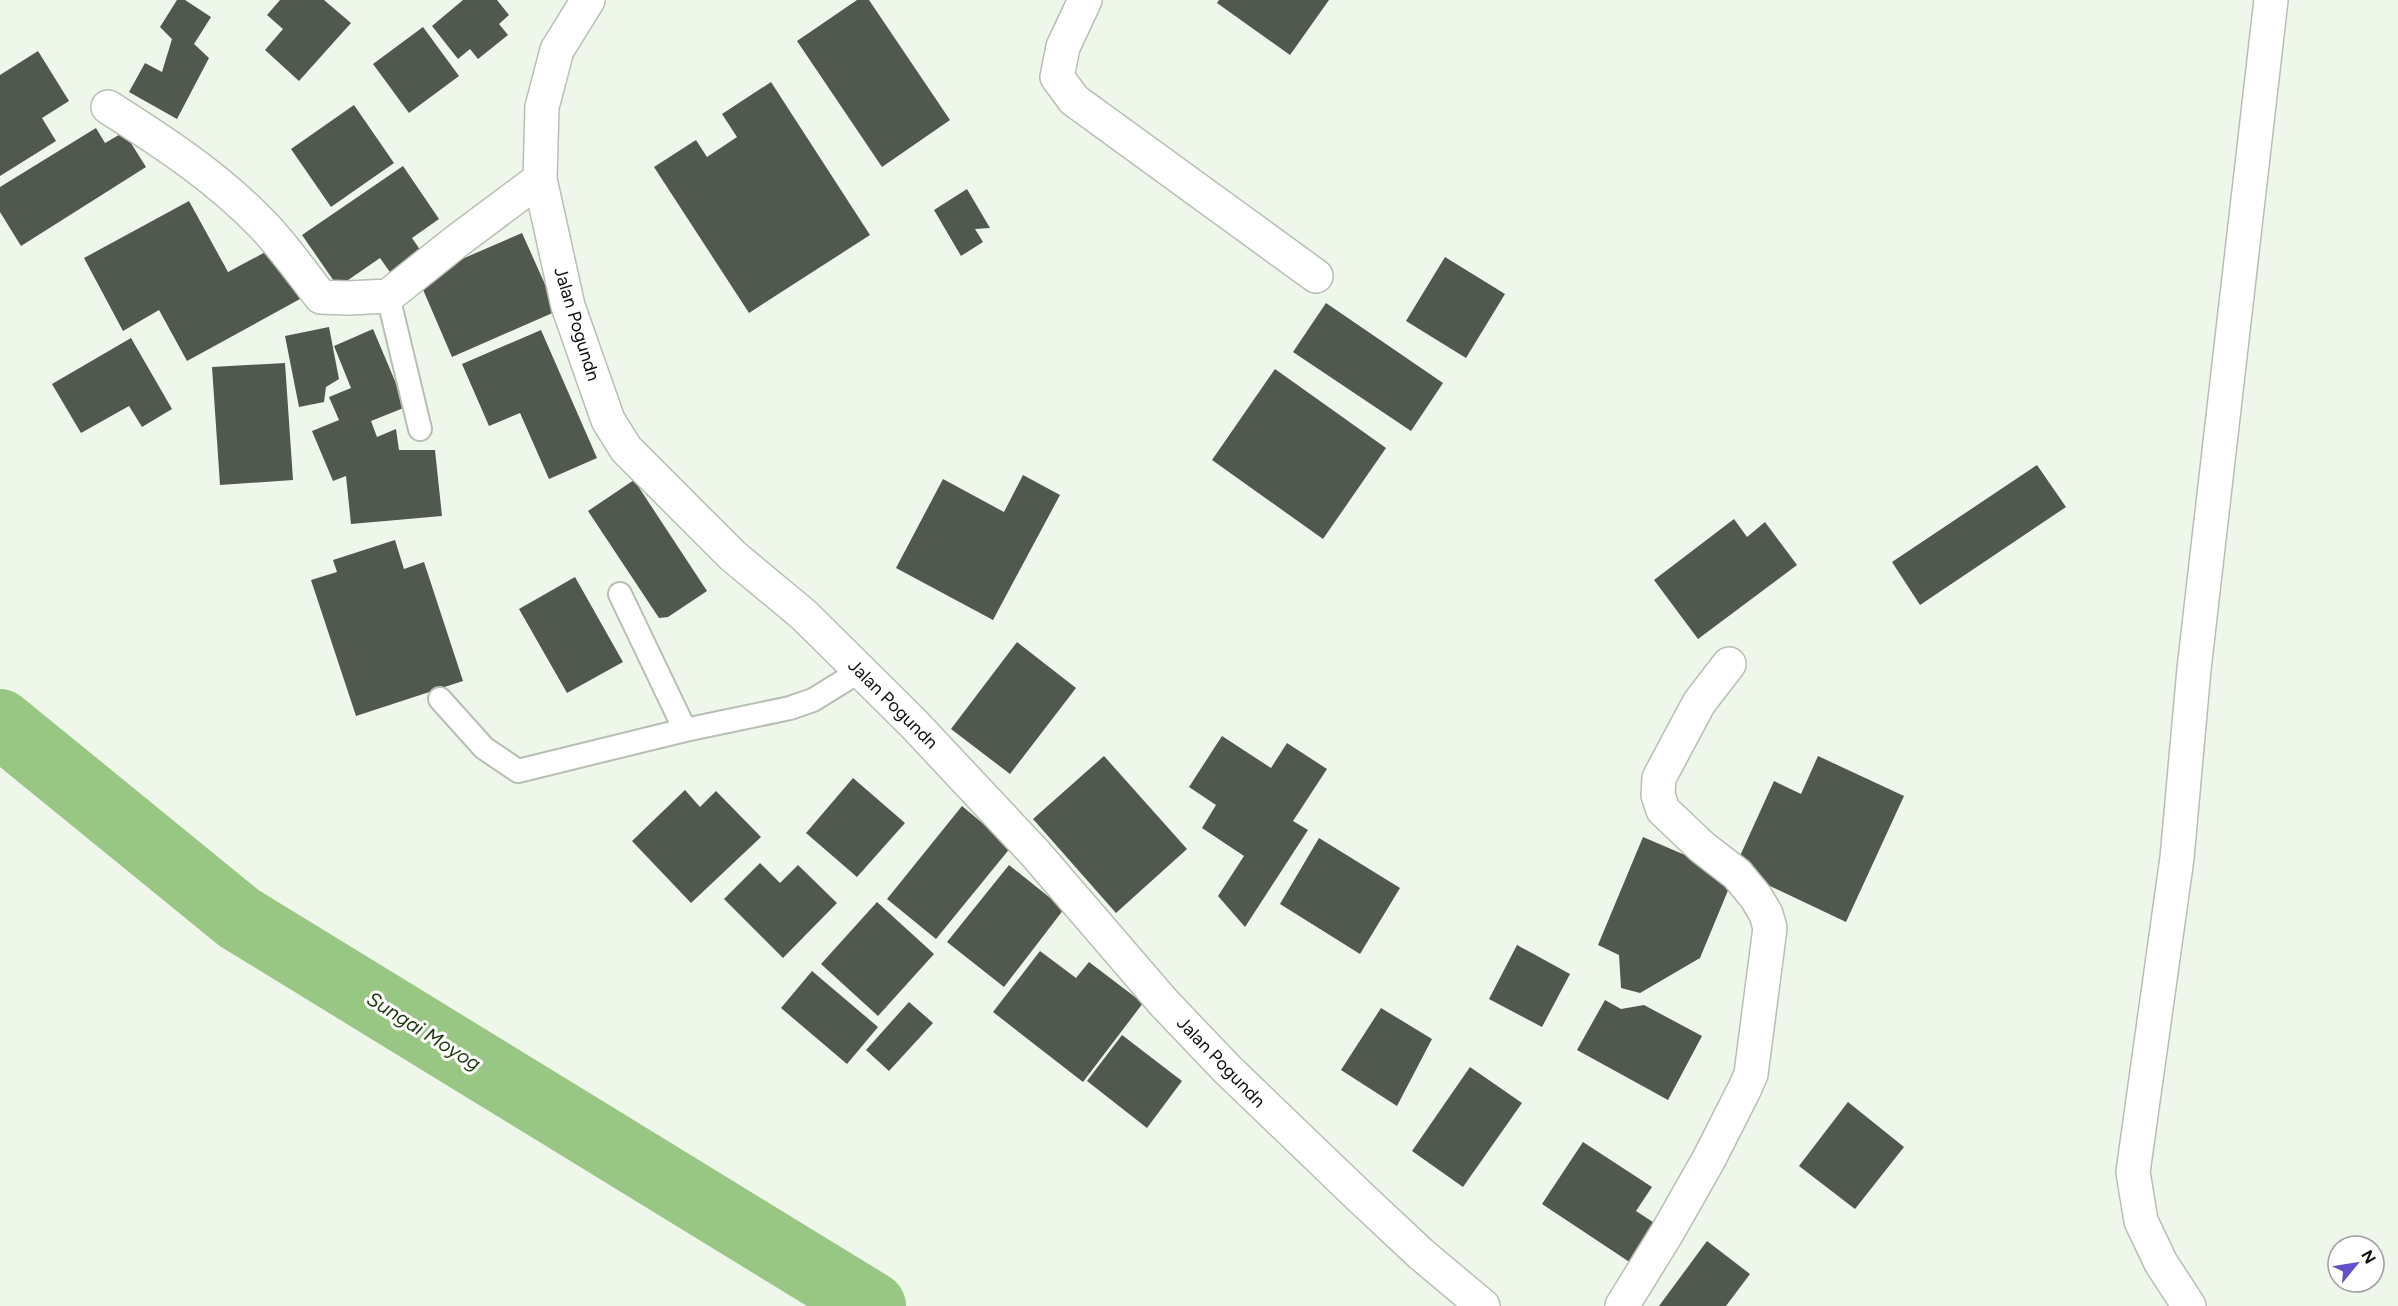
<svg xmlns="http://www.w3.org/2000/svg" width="2398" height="1306" viewBox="0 0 2398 1306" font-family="Figtree,sans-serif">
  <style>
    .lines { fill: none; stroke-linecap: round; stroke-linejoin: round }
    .river { stroke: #98c683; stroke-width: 68 }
    .building { fill: #51584e }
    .service-casing { stroke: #b7bfb3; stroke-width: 26 }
    .minor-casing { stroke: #b7bfb3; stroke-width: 36 }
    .service { stroke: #fff; stroke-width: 22 }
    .minor { stroke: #fff; stroke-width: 33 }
    .labels { text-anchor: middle; stroke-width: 6; stroke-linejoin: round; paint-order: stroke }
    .street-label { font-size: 18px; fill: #0c0f0b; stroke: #fff }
    .water-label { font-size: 20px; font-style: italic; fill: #1d3b0c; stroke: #fff }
  </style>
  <rect width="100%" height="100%" fill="#eff7eb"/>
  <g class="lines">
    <path class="river" d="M 0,723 L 239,918 L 872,1306"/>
  </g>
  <path class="building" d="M 177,0 L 185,0 L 211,17 L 194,44 L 209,58 L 177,119 L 129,92 L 145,63 L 162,72 L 172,39 L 160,27 Z
    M 280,0 L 324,0 L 351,23 L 299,81 L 265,50 L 283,29 L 267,15 Z
    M 463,0 L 497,0 L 509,15 L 499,24 L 508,35 L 478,59 L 470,49 L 458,59 L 432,26 Z
    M 857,0 L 869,0 L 950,120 L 882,167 L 797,41 Z
    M 1219,0 L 1329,0 L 1290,55 L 1217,3 Z
    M 423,27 L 459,76 L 409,113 L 373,64 Z
    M 38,51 L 69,101 L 42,118 L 56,141 L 0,176 L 0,75 Z
    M 771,82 L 870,235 L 749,313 L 654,167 L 696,140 L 707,157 L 737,137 L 722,114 Z
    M 354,105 L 394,163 L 331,207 L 291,149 Z
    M 96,128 L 105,143 L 124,132 L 146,167 L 21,246 L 0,212 L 0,187 Z
    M 403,166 L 439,219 L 412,238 L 423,254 L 392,275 L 380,258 L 338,287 L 302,235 Z
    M 967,189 L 990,228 L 975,229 L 983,242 L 961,256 L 934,210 Z
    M 189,201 L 228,272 L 273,248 L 300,299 L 187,361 L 159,310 L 123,331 L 84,258 Z
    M 522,233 L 557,311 L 452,357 L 418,278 Z
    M 1445,257 L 1505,294 L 1466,358 L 1406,321 Z
    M 1326,303 L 1443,383 L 1411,431 L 1293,352 Z
    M 329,327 L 339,379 L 326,387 L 324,402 L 299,407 L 285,336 Z
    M 373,329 L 406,407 L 371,421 L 377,437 L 396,429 L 399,450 L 435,450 L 442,516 L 351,524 L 346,476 L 333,481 L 312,431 L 339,420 L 329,397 L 351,388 L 334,346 Z
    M 541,330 L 597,458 L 549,479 L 520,413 L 489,426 L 462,364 Z
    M 131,338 L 172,409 L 142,427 L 129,406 L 81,433 L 52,384 Z
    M 285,363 L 293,480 L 220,485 L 212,367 Z
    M 1275,369 L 1386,448 L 1323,539 L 1212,460 Z
    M 2037,465 L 2066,507 L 1920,605 L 1892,562 Z
    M 1023,475 L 1060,495 L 993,620 L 896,568 L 943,479 L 1004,512 Z
    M 634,480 L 707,591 L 668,617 L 659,618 L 588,511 Z
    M 1734,519 L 1747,537 L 1765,522 L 1797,565 L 1698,639 L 1654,580 Z
    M 395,540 L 404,569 L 424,562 L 463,681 L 356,716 L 311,580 L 337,572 L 333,560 Z
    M 575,577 L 623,662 L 567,693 L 519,609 Z
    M 1017,642 L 1076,688 L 1010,774 L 951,729 Z
    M 1222,736 L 1271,768 L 1287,743 L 1327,769 L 1293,821 L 1308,830 L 1245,927 L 1218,896 L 1244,856 L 1202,828 L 1216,805 L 1189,787 Z
    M 1104,756 L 1187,849 L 1116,913 L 1033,819 Z
    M 1818,756 L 1904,796 L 1846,922 L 1734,869 L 1774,781 L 1801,794 Z
    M 853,778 L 905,823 L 857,877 L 806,833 Z
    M 685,790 L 700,807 L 716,791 L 761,837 L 691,903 L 632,841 Z
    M 962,806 L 1011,847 L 936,939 L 887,899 Z
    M 1643,837 L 1734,876 L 1700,958 L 1640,993 L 1621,988 L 1619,955 L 1598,945 Z
    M 1319,838 L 1400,888 L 1360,954 L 1280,904 Z
    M 760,863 L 780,883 L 798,865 L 837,903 L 783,958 L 724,899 Z
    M 1009,865 L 1064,909 L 1004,987 L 947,942 Z
    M 877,902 L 934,954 L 878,1016 L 821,964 Z
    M 1517,945 L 1570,974 L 1542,1027 L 1489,999 Z
    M 1040,951 L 1076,978 L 1089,962 L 1143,1003 L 1083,1082 L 993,1012 Z
    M 812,971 L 878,1027 L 847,1064 L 781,1008 Z
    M 1605,1000 L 1621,1009 L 1644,1005 L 1702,1036 L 1668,1100 L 1577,1050 Z
    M 909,1002 L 933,1023 L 889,1071 L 866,1050 Z
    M 1381,1008 L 1432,1039 L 1397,1106 L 1341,1070 Z
    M 1122,1035 L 1182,1081 L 1147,1128 L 1087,1081 Z
    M 1470,1067 L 1522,1103 L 1463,1187 L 1412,1151 Z
    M 1848,1102 L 1904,1147 L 1855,1209 L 1799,1166 Z
    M 1583,1142 L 1652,1187 L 1636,1211 L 1659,1226 L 1634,1265 L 1542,1204 Z
    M 1707,1241 L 1750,1274 L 1726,1306 L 1659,1306 Z"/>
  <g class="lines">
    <defs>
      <path id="service" d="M 388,296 L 420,429
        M 620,594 L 685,730
        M 440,699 L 484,748 L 518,771 L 685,730 L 790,708 L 813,700 L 860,671"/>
      <path id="minor" d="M 588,0 L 557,50 L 542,107 L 540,179 L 568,306 L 608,420 L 626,449 L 733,556 L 804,615 L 914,724 L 1035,853 L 1164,1003 L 1227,1069 L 1358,1195 L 1421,1254 L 1483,1306
        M 1085,0 L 1063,47 L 1057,77 L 1074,100 L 1316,276
        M 108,107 C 163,142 217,177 263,225 C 284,247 302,273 321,297 L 348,298 L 388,296 L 457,241 L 540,179
        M 1622,1306 L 1667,1233 L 1709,1159 L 1745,1088 L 1751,1074 L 1770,928 L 1766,914 L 1756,897 L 1737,874 L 1702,847 L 1663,810 L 1658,795 L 1659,778 L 1699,703 L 1729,664
        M 2189,1306 L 2161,1263 L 2141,1221 L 2133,1172 L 2177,858 L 2194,669 L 2271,0"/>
    </defs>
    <use href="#service" class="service-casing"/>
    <use href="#minor" class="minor-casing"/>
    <use href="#service" class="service"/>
    <use href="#minor" class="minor"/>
  </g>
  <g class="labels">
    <g class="street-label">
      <text transform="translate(577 324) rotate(73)" y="6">Jalan Pogundn</text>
      <text transform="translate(893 704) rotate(45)" y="6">Jalan Pogundn</text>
      <text transform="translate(1221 1062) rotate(46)" y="6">Jalan Pogundn</text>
    </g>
    <g class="water-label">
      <text transform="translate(424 1031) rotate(32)" y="7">Sungai Moyog</text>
    </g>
  </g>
  <g transform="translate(2356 1264) rotate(60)"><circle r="28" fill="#ffffff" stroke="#9e9f9d" stroke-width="1.5"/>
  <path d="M0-4.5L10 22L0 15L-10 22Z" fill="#6550c9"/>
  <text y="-9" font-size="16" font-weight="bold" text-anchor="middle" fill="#0c0f0b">N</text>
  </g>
</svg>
